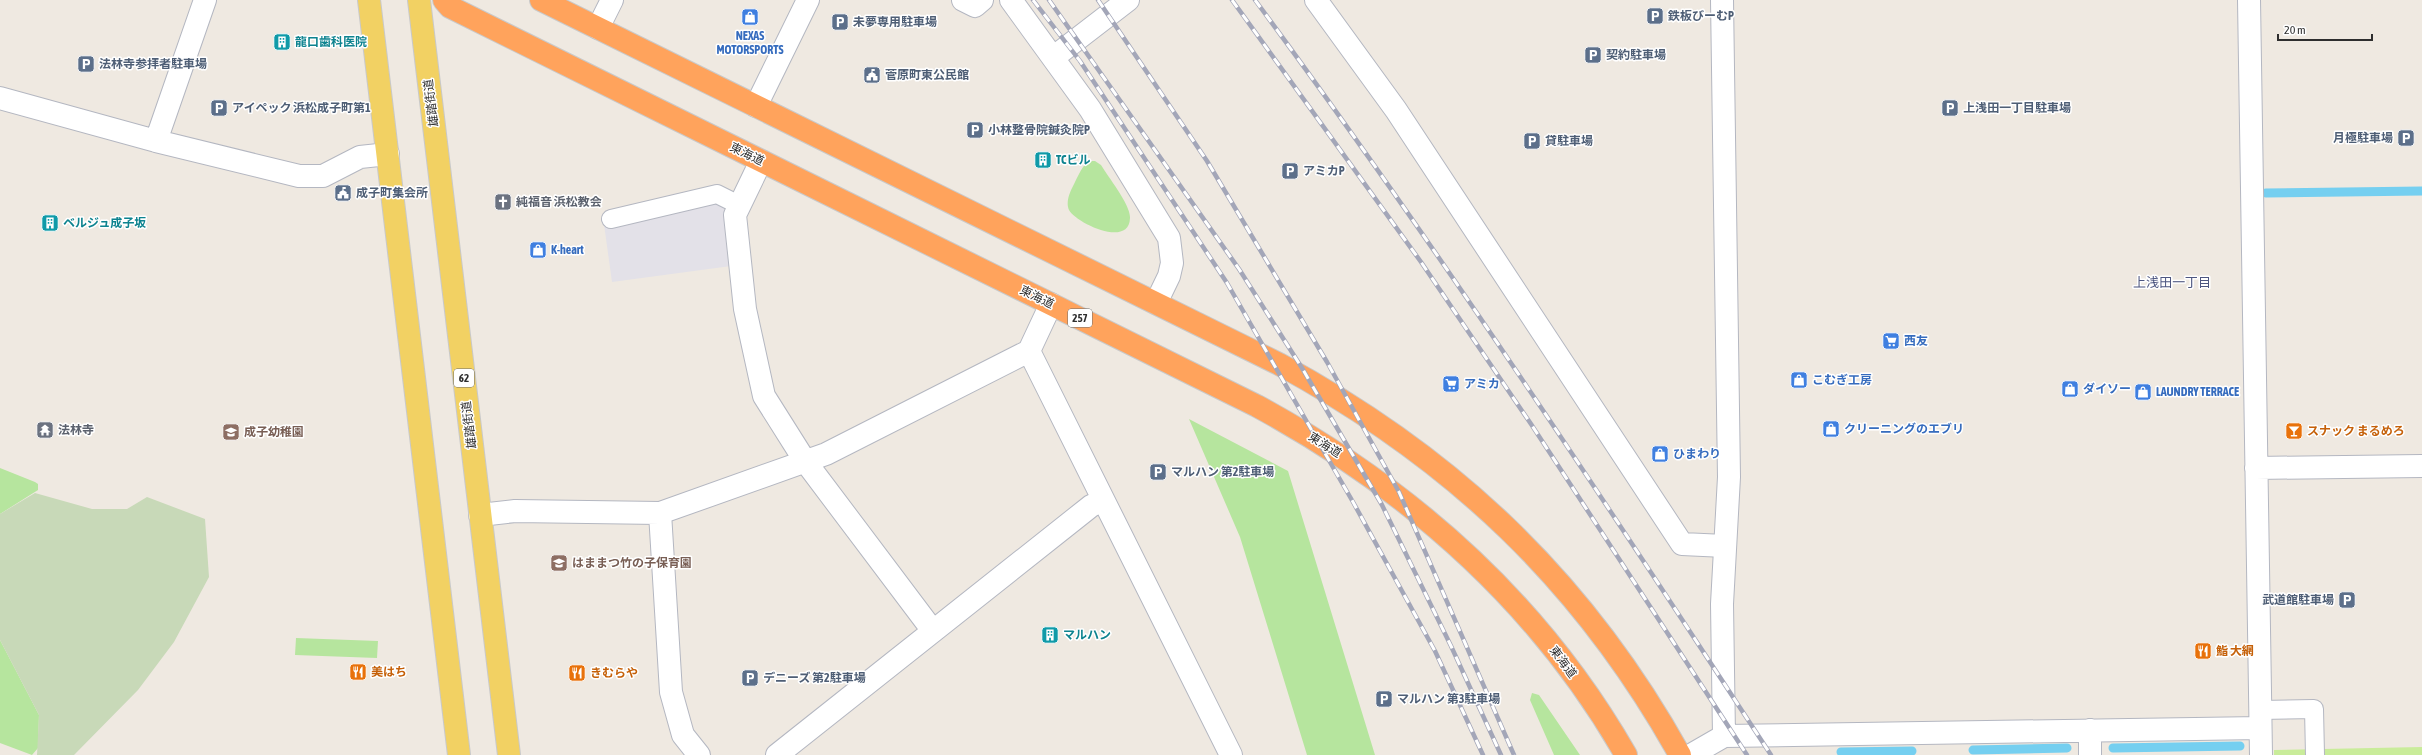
<svg xmlns="http://www.w3.org/2000/svg" width="2422" height="755" viewBox="0 0 2422 755" font-family="'Asap Condensed','Noto Sans JP',sans-serif">
  <style>
    .industrial { fill: #e3e1e8 }
    .green { fill: #b6e59e }
    .cemetery { fill: #c8d9b8 }
    .pitch { fill: #c9ec9a }
    .lines { fill: none; stroke-linecap: round; stroke-linejoin: round }
    .stream { stroke: #75cff0; stroke-width: 9 }
    .lane-casing { stroke: #b4b7c1; stroke-width: 20 }
    .street-casing { stroke: #b4b7c1; stroke-width: 24 }
    .secondary-casing { stroke: #b4b7c1; stroke-width: 24 }
    .primary-casing { stroke: #c9c9c9; stroke-width: 24 }
    .highway-casing { stroke: #c9c9c9; stroke-width: 24 }
    .lane { stroke: #fff; stroke-width: 18 }
    .street { stroke: #fff; stroke-width: 22 }
    .secondary { stroke: #fff; stroke-width: 22 }
    .primary { stroke: #f2d163; stroke-width: 22 }
    .highway { stroke: #ffa35c; stroke-width: 22 }
    .rail-casing { stroke: #a3a6b8; stroke-width: 4.5 }
    .rail { stroke: #fff; stroke-width: 3; stroke-dasharray: 9; stroke-linecap: butt }
    .labels { text-anchor: middle; stroke-width: 3; stroke-linejoin: round; paint-order: stroke }
    .shield { fill: #fff; stroke: #6d6d6d; stroke-width: 1 }
    .shield-label { font-size: 11px; font-weight: bold; fill: #2e2e2e }
    .service-label { font-size: 12px; font-weight: bold; fill: #4e5e75; stroke: #fff; text-anchor: start }
    .shop-label { font-size: 12px; font-weight: bold; fill: #366cbe; stroke: #fff; text-anchor: start }
    .culture-label { font-size: 12px; font-weight: bold; fill: #0d838f; stroke: #fff; text-anchor: start }
    .street-label { font-size: 12px; fill: #2e2e2e; stroke: #fff }
    .worship-label { font-size: 12px; font-weight: bold; fill: #5b616d; stroke: #fff; text-anchor: start }
    .food-label { font-size: 12px; font-weight: bold; fill: #c56008; stroke: #fff; text-anchor: start }
    .education-label { font-size: 12px; font-weight: bold; fill: #785e54; stroke: #fff; text-anchor: start }
    .neighbourhood-label { font-size: 13px; fill: #4d5680; stroke: #fff }
  </style>
  <rect width="100%" height="100%" fill="#efe9e1"/>
  <path class="industrial" d="M 714,191 L 724,205 L 731,266 L 612,282 L 603,217 Z"/>
  <path class="green" d="M 1088,161 L 1095,161 L 1101,165 C 1108,177 1131,205 1130,218 C 1129,249 1075,222 1069,210 C 1065,201 1071,190 1075,182 C 1079,174 1082,167 1088,161 Z
    M 1189,419 L 1288,471 L 1375,755 L 1307,755 L 1240,537 Z
    M 0,468 L 35,482 L 38,484 L 38,490 L 0,514 Z
    M 296,638 L 378,641 L 377,658 L 295,655 Z
    M 0,640 L 39,715 L 38,748 L 32,755 L 0,743 Z
    M 1532,693 L 1539,695 L 1580,755 L 1554,755 L 1530,700 Z"/>
  <path class="cemetery" d="M 35,493 L 92,509 L 127,509 L 147,497 L 205,519 L 209,577 L 174,642 L 138,690 L 74,755 L 37,755 L 39,715 L 0,640 L 0,514 Z"/>
  <path class="pitch" d="M 2422,747 L 2422,755 L 2274,755 L 2274,750 Z"/>
  <g class="lines">
    <path class="stream" d="M 2266,193 L 2422,191
      M 2113,748 L 2240,746
      M 1973,750 L 2067,748
      M 1841,752 L 1912,751"/>
    <defs>
      <path id="lane" d="M 611,219 L 717,194 L 739,205
        M 2260,710 L 2314,709 L 2315,755"/>
      <path id="street" d="M 963,0 L 975,6 L 982,0
        M 1011,0 L 1090,109 L 1169,238 L 1172,263 L 1169,276 L 1156,303
        M 2249,0 L 2261,755
        M 598,28 L 612,0
        M 1054,57 L 1128,0
        M 0,98 L 156,141 L 299,176 L 323,176 L 360,157 L 388,154
        M 756,106 L 808,0
        M 156,141 L 205,0
        M 761,161 L 735,215 L 745,309 L 764,396 L 805,461 L 933,631
        M 1029,351 L 1231,755
        M 2256,468 L 2422,466
        M 660,513 L 671,692 L 683,735 L 699,755
        M 480,515 L 515,511 L 660,513 L 826,454 L 1029,351 L 1051,304
        M 2090,730 L 2090,755
        M 1724,736 L 2260,728
        M 777,755 L 1091,506 L 1103,500
        M 1691,755 L 1724,736 L 1722,604 L 1729,477 L 1722,0"/>
      <path id="secondary" d="M 1316,0 L 1396,110 L 1682,544 L 1725,546"/>
      <path id="primary" d="M 369,0 L 459,755
        M 419,0 L 509,755"/>
      <path id="highway" d="M 444,0 L 450,7 L 1257,406 C 1410,489 1539,603 1626,755
        M 541,0 L 1279,364 C 1453,458 1583,581 1680,755"/>
    </defs>
    <use href="#lane" class="lane-casing"/>
    <use href="#street" class="street-casing"/>
    <use href="#secondary" class="secondary-casing"/>
    <use href="#primary" class="primary-casing"/>
    <use href="#highway" class="highway-casing"/>
    <use href="#lane" class="lane"/>
    <use href="#street" class="street"/>
    <use href="#secondary" class="secondary"/>
    <use href="#primary" class="primary"/>
    <use href="#highway" class="highway"/>
    <defs>
      <path id="rail" d="M 1033,0 L 1080,61 L 1227,283 L 1353,502 L 1435,651 L 1483,755
        M 1049,0 L 1239,269 L 1302,368 L 1382,505 L 1451,646 L 1501,755
        M 1098,0 L 1207,161 L 1327,362 L 1399,492 L 1514,755
        M 1232,0 L 1421,262 L 1531,424 L 1747,755
        M 1255,0 C 1436,245 1604,500 1771,755"/>
    </defs>
    <use href="#rail" class="rail-casing"/>
    <use href="#rail" class="rail"/>
  </g>
  <defs>
    <symbol id="parking-square" viewBox="-11 -11 22 22"><rect x="-9" y="-9" width="18" height="18" rx="4" fill="#5c6f8a" stroke="#fff"/><path d="M-3.5-5.5H1a3.5 3.5 0 0 1 0 7H-1V5.5H-3.5ZM-1-3.4V-.6H.8a1.4 1.4 0 0 0 0-2.8Z" fill="#fff"/></symbol>
    <symbol id="shop-square" viewBox="-11 -11 22 22"><rect x="-9" y="-9" width="18" height="18" rx="4" fill="#3f7fe0" stroke="#fff"/><path d="M-5-2.5h2.3a2.7 3.5 0 0 1 5.4 0H5L5.5 6h-11ZM-1.5-2.5h3a1.5 2.3 0 0 0-3 0Z" fill="#fff"/></symbol>
    <symbol id="building-square" viewBox="-11 -11 22 22"><rect x="-9" y="-9" width="18" height="18" rx="4" fill="#0f9aa8" stroke="#fff"/><path d="M-4-6H4V6H1V3H-1V6H-4ZM-2.5-4.3h1.7v1.8h-1.7ZM.8-4.3h1.7v1.8H.8ZM-2.5-1h1.7V.8h-1.7ZM.8-1h1.7V.8H.8Z" fill="#fff"/></symbol>
    <symbol id="civic-square" viewBox="-11 -11 22 22"><rect x="-9" y="-9" width="18" height="18" rx="4" fill="#5c6f8a" stroke="#fff"/><path d="M-.6-6.5H3V-4.5H.6V-3L4-1V1h2V6H-6V1h2V-1L-.6-3ZM-1.2 2.5V6h2.4V2.5Z" fill="#fff"/></symbol>
    <symbol id="church-square" viewBox="-11 -11 22 22"><rect x="-9" y="-9" width="18" height="18" rx="4" fill="#6b7280" stroke="#fff"/><path d="M-1.2-6h2.4v3.5h3.3v2.4h-3.3V6h-2.4V-.1h-3.3v-2.4h3.3Z" fill="#fff"/></symbol>
    <symbol id="supermarket-square" viewBox="-11 -11 22 22"><rect x="-9" y="-9" width="18" height="18" rx="4" fill="#3f7fe0" stroke="#fff"/><path d="M-6-5.5h2.5l.6 2H6L4.5 2H-2.5L-4.4-4H-6ZM-1.5 3.2a1.3 1.3 0 1 0 .1 0ZM3 3.2a1.3 1.3 0 1 0 .1 0Z" fill="#fff"/></symbol>
    <symbol id="temple-square" viewBox="-11 -11 22 22"><rect x="-9" y="-9" width="18" height="18" rx="4" fill="#6b7280" stroke="#fff"/><path d="M0-6L5-2H3V0L6.5 2.5H4V6H1.5V3h-3V6H-4V2.5H-6.5L-3 0V-2H-5Z" fill="#fff"/></symbol>
    <symbol id="bar-square" viewBox="-11 -11 22 22"><rect x="-9" y="-9" width="18" height="18" rx="4" fill="#e8710a" stroke="#fff"/><path d="M-6-5H6L.8 .8V4.5H3.5V6h-7V4.5H-.8V.8Z" fill="#fff"/></symbol>
    <symbol id="school-square" viewBox="-11 -11 22 22"><rect x="-9" y="-9" width="18" height="18" rx="4" fill="#8d6e63" stroke="#fff"/><path d="M0-5L7-2L0 1L-7-2ZM-4 1L0 2.5L4 1V4Q0 6-4 4Z" fill="#fff"/></symbol>
    <symbol id="restaurant-square" viewBox="-11 -11 22 22"><rect x="-9" y="-9" width="18" height="18" rx="4" fill="#e8710a" stroke="#fff"/><path d="M-5-6h1v4h1v-4h1v4h1v-4h1v5L-1.5 .5V6h-2V.5L-5-1ZM5-6V6H3V1.5H1.5Q1.5-4 5-6Z" fill="#fff"/></symbol>
  </defs>
  <g fill-rule="evenodd">
    <use href="#parking-square" x="1645" y="6" width="20" height="20"/>
    <use href="#shop-square" x="740" y="7" width="20" height="20"/>
    <use href="#parking-square" x="830" y="12" width="20" height="20"/>
    <use href="#building-square" x="272" y="32" width="20" height="20"/>
    <use href="#parking-square" x="1583" y="45" width="20" height="20"/>
    <use href="#parking-square" x="76" y="54" width="20" height="20"/>
    <use href="#civic-square" x="862" y="65" width="20" height="20"/>
    <use href="#parking-square" x="209" y="98" width="20" height="20"/>
    <use href="#parking-square" x="1940" y="98" width="20" height="20"/>
    <use href="#parking-square" x="965" y="120" width="20" height="20"/>
    <use href="#parking-square" x="2396" y="128" width="20" height="20"/>
    <use href="#parking-square" x="1522" y="131" width="20" height="20"/>
    <use href="#building-square" x="1033" y="150" width="20" height="20"/>
    <use href="#parking-square" x="1280" y="161" width="20" height="20"/>
    <use href="#civic-square" x="333" y="183" width="20" height="20"/>
    <use href="#church-square" x="493" y="192" width="20" height="20"/>
    <use href="#building-square" x="40" y="213" width="20" height="20"/>
    <use href="#shop-square" x="528" y="240" width="20" height="20"/>
    <use href="#supermarket-square" x="1881" y="331" width="20" height="20"/>
    <use href="#shop-square" x="1789" y="370" width="20" height="20"/>
    <use href="#supermarket-square" x="1441" y="374" width="20" height="20"/>
    <use href="#shop-square" x="2060" y="379" width="20" height="20"/>
    <use href="#shop-square" x="2133" y="382" width="20" height="20"/>
    <use href="#shop-square" x="1821" y="419" width="20" height="20"/>
    <use href="#temple-square" x="35" y="420" width="20" height="20"/>
    <use href="#bar-square" x="2284" y="421" width="20" height="20"/>
    <use href="#school-square" x="221" y="422" width="20" height="20"/>
    <use href="#shop-square" x="1650" y="444" width="20" height="20"/>
    <use href="#parking-square" x="1148" y="462" width="20" height="20"/>
    <use href="#school-square" x="549" y="553" width="20" height="20"/>
    <use href="#parking-square" x="2337" y="590" width="20" height="20"/>
    <use href="#building-square" x="1040" y="625" width="20" height="20"/>
    <use href="#restaurant-square" x="2193" y="641" width="20" height="20"/>
    <use href="#restaurant-square" x="348" y="662" width="20" height="20"/>
    <use href="#restaurant-square" x="567" y="663" width="20" height="20"/>
    <use href="#parking-square" x="740" y="668" width="20" height="20"/>
    <use href="#parking-square" x="1374" y="689" width="20" height="20"/>
  </g>
  <g class="labels">
    <g class="shield">
      <rect x="1068" y="309" width="24" height="18" rx="3"/>
      <rect x="454" y="369" width="20" height="18" rx="3"/>
    </g>
    <g class="shield-label">
      <text x="1080" y="322">257</text>
      <text x="464" y="382">62</text>
    </g>
    <g class="service-label">
      <text x="1668" y="20">鉄板びーむP</text>
      <text x="853" y="26">未夢専用駐車場</text>
      <text x="1606" y="59">契約駐車場</text>
      <text x="99" y="68">法林寺参拝者駐車場</text>
      <text x="885" y="79">菅原町東公民館</text>
      <text x="232" y="112">アイペック 浜松成子町第1</text>
      <text x="1963" y="112">上浅田一丁目駐車場</text>
      <text x="988" y="134">小林整骨院鍼灸院P</text>
      <text x="2393" y="142" text-anchor="end">月極駐車場</text>
      <text x="1545" y="145">貸駐車場</text>
      <text x="1303" y="175">アミカP</text>
      <text x="356" y="197">成子町集会所</text>
      <text x="1171" y="476">マルハン 第2駐車場</text>
      <text x="2334" y="604" text-anchor="end">武道館駐車場</text>
      <text x="763" y="682">デニーズ 第2駐車場</text>
      <text x="1397" y="703">マルハン 第3駐車場</text>
    </g>
    <g class="shop-label">
      <text x="750" y="40" text-anchor="middle">NEXAS<tspan x="750" dy="14">MOTORSPORTS</tspan></text>
      <text x="551" y="254">K-heart</text>
      <text x="1904" y="345">西友</text>
      <text x="1812" y="384">こむぎ工房</text>
      <text x="1464" y="388">アミカ</text>
      <text x="2083" y="393">ダイソー</text>
      <text x="2156" y="396">LAUNDRY TERRACE</text>
      <text x="1844" y="433">クリーニングのエブリ</text>
      <text x="1673" y="458">ひまわり</text>
    </g>
    <g class="culture-label">
      <text x="295" y="46">龍口歯科医院</text>
      <text x="1056" y="164">TCビル</text>
      <text x="63" y="227">ベルジュ成子坂</text>
      <text x="1063" y="639">マルハン</text>
    </g>
    <g class="street-label">
      <text transform="translate(431 103) rotate(-97)" y="4">雄踏街道</text>
      <text transform="translate(747 154) rotate(26)" y="4">東海道</text>
      <text transform="translate(1037 297) rotate(26)" y="4">東海道</text>
      <text transform="translate(469 425) rotate(-97)" y="4">雄踏街道</text>
      <text transform="translate(1325 445) rotate(32)" y="4">東海道</text>
      <text transform="translate(1563 662) rotate(53)" y="4">東海道</text>
    </g>
    <g class="worship-label">
      <text x="516" y="206">純福音 浜松教会</text>
      <text x="58" y="434">法林寺</text>
    </g>
    <g class="food-label">
      <text x="2307" y="435">スナック まるめろ</text>
      <text x="2216" y="655">鮨 大網</text>
      <text x="371" y="676">美はち</text>
      <text x="590" y="677">きむらや</text>
    </g>
    <g class="education-label">
      <text x="244" y="436">成子幼稚園</text>
      <text x="572" y="567">はままつ竹の子保育園</text>
    </g>
    <g class="neighbourhood-label">
      <text x="2172" y="287">上浅田一丁目</text>
    </g>
  </g>
  <path d="M2278 34v6h94v-6" fill="none" stroke="#2e2e2e" stroke-width="2"/>
  <text x="2284" y="34" font-size="12" fill="#2e2e2e" stroke="#ffffff" stroke-width="3" paint-order="stroke">20 m</text>
</svg>
